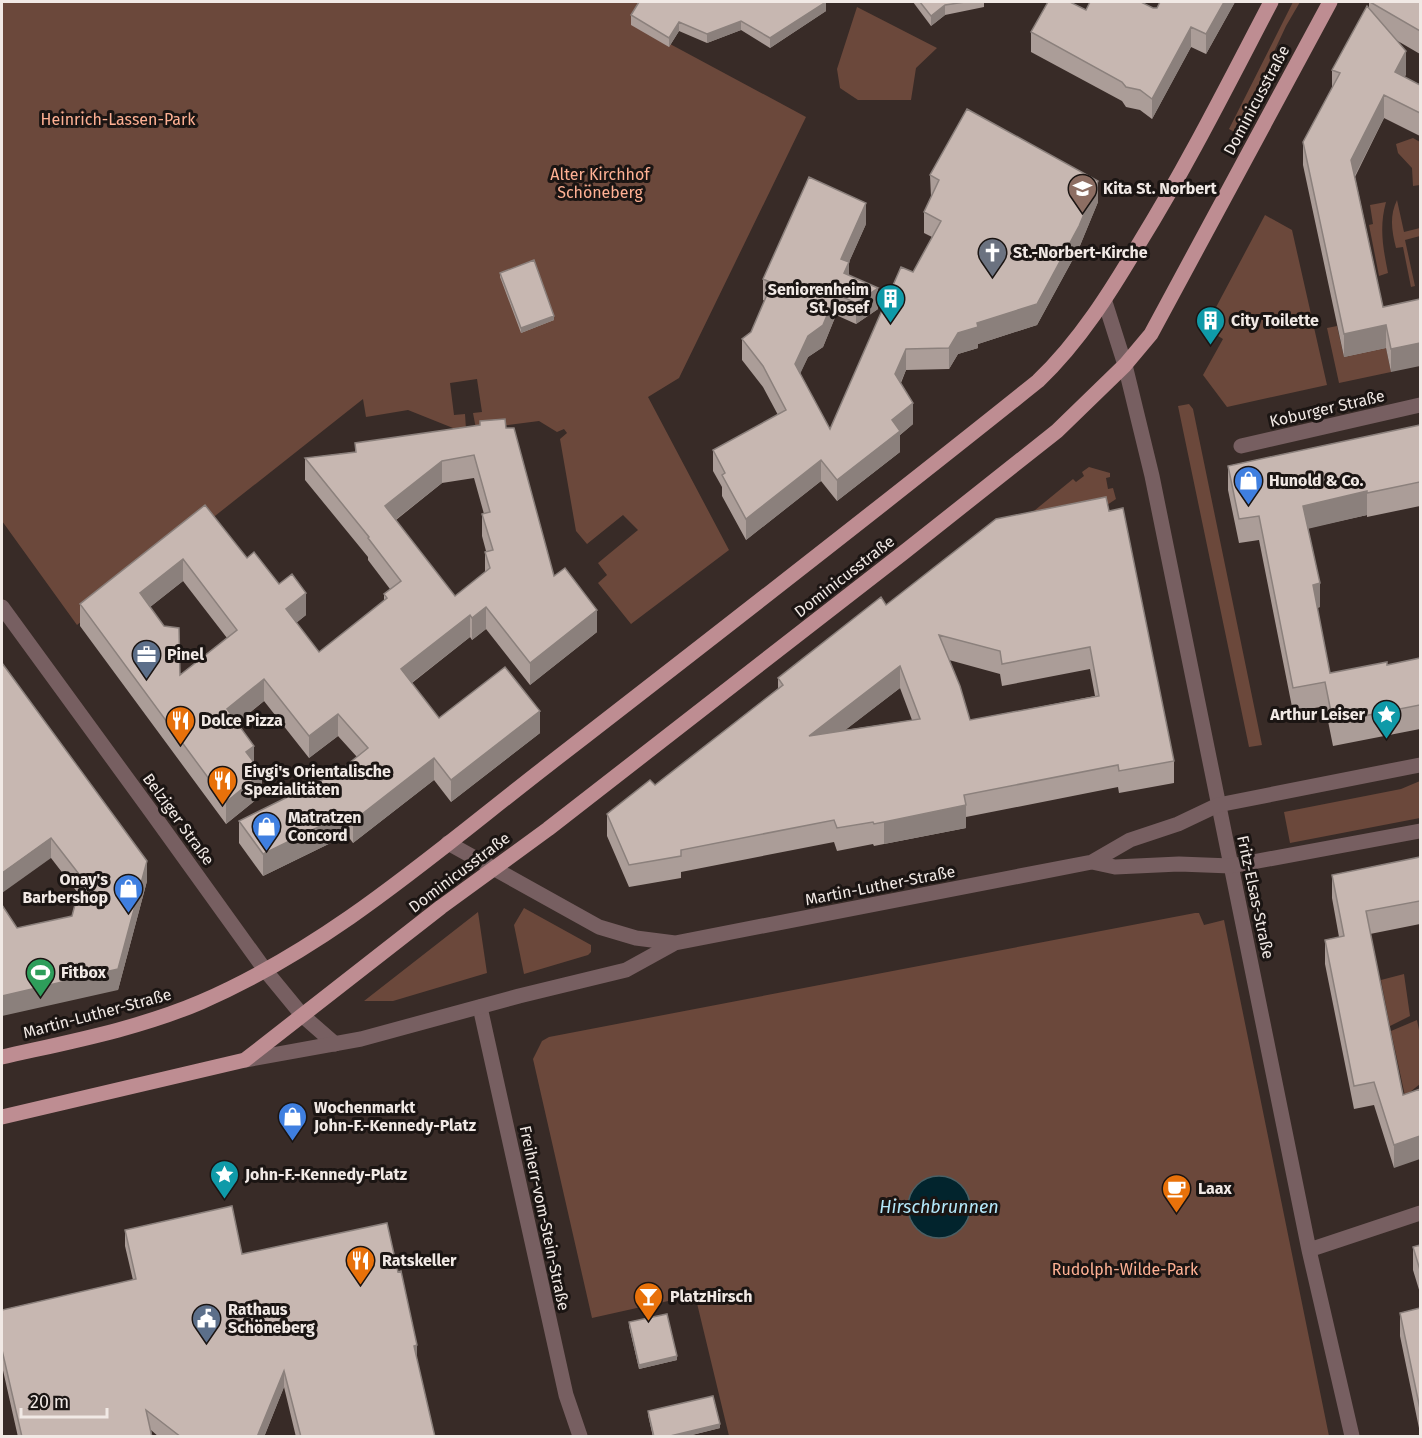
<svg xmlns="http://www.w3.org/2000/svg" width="1422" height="1438" viewBox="0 0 1422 1438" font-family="'Fira Sans',sans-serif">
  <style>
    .green { fill: #6b483b; fill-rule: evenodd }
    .water { fill: #02242d; stroke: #4a5f64; stroke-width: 1.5 }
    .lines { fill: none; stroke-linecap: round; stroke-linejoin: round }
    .minor { stroke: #775f61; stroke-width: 15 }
    .tertiary { stroke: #775f61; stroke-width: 15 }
    .primary { stroke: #be8d92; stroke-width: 15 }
    .wall { fill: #ab9d98; fill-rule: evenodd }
    .shaded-wall { fill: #8b807c }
    .building { fill: #c7b7b1; stroke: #8b807c; stroke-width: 1.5; fill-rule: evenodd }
    .labels { text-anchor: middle; stroke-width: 6; stroke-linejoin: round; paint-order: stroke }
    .street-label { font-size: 16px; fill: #f1e9e5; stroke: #1b1513 }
    .park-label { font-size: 16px; fill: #ffb194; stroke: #1b1513 }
    .poi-label { font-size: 16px; font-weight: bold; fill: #f1e9e5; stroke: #1b1513; text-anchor: start }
    .water-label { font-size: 18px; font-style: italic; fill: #b3e8fa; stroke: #1b1513 }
  </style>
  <rect width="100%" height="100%" fill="#382b27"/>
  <path class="green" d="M 2,2 L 643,2 L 631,23 L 806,117 L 679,378 L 648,397 L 729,550 L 631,624 L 598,583 L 607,575 L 598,563 L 638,530 L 623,515 L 587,544 L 576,531 L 560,439 L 567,433 L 564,429 L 557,432 L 539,421 L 476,429 L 473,413 L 482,412 L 477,379 L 450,383 L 454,415 L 465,414 L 466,429 L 458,430 L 408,410 L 366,417 L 363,399 L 77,625 L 2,521 Z
    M 1293,2 L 1300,2 L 1286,26 L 1236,133 L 1229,129 Z
    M 857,7 L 937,48 L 916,68 L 911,100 L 858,100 L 840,88 L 837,69 Z
    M 1413,138 L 1420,142 L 1420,185 L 1413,186 L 1412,168 L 1398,153 L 1396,144 Z
    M 1397,200 L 1404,232 L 1420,228 L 1420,236 L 1405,240 L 1415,286 L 1411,287 L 1403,247 L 1396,248 C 1392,231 1389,217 1397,200 Z
    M 1386,202 C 1379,227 1383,248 1388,273 L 1379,276 L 1369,225 L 1373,224 L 1370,205 Z
    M 1265,215 L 1292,230 L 1327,385 L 1227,407 L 1203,375 L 1223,339 L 1205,328 Z
    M 1337,326 L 1344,357 L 1386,348 L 1391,372 L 1339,383 L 1327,328 Z
    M 1189,404 L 1193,409 L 1262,745 L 1249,747 L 1178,406 Z
    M 1089,467 L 1110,473 L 1110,477 L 1106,478 L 1108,489 L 1113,488 L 1116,499 L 1107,505 L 1029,515 L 1073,479 L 1076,482 L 1084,476 L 1082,472 Z
    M 1420,781 L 1420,818 L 1290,843 L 1284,812 L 1401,789 Z
    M 524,908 L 591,945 L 591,952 L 588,955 L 524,974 L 514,925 Z
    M 478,912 L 487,973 L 393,1001 L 364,1001 Z
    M 1195,913 L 1199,913 L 1204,925 L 1224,920 L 1329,1436 L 729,1436 L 695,1295 L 592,1318 L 533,1059 L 542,1041 L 549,1037 ZM 935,1176 C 946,1177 953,1179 961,1186 L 948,1237 C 904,1241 893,1189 935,1176 Z
    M 1404,974 L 1410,1016 L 1390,1026 L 1381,980 Z
    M 1417,1020 L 1420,1035 L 1420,1084 L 1405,1096 L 1391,1031 Z"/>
  <path class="water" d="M908 1207a31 31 0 1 1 62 0a31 31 0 1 1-62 0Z"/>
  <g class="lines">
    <path class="minor" d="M 1105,302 L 1125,365 L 1152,476 L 1309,1250 L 1352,1436
      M 1241,446 L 1420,405
      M 2,607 L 150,810 L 265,970 L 302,1015 L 335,1044
      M 480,1007 L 566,1395 L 580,1436
      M 1309,1250 L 1420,1213"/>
    <path class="tertiary" d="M 448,843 L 599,927 L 636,938 L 675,943 L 1092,862 L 1130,840 L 1178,824 L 1218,805 L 1420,765
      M 1092,862 L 1115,867 L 1179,864 L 1231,866 L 1420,831
      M 245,1060 L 361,1039 L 519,996 L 626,970 L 675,943"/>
    <path class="primary" d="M 2,1057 C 68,1042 138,1029 201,1002 C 331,946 438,850 548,765 C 712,638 876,511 1038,381 C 1080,341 1111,291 1140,242 C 1188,164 1229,82 1271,2
      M 2,1117 L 245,1060 L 441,907 L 548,829 L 903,553 L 1057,431 L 1125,365 L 1151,334 L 1330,2"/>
  </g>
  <path class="wall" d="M 913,2 L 984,2 L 984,7 L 945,15 L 931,26 Z
    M 1235,2 L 1206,54 L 1191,47 L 1152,119 L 1140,110 L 1126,107 L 1122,101 L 1031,52 L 1031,32 L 1086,10 L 1157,8 Z
    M 1369,2 L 1420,2 L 1420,54 L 1396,40 L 1406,74 L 1405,77 L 1420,85 L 1420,136 L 1384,118 L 1355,177 L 1383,307 L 1420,299 L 1391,372 L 1386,348 L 1344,357 L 1303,165 L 1303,142 L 1332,88 L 1332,70 L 1369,8 Z
    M 826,3 L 826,11 L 770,48 L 741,30 L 707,43 L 679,31 L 669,47 L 631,25 L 631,15 Z
    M 930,175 L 1098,202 L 1079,248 L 1037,325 L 978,344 L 978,348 L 958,354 L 949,369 L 906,370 L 901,383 L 913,424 L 900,435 L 900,452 L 837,501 L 821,481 L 746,540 L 722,496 L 722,487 L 713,471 L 713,450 L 778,415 L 763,387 L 742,360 L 742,339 L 751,332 L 765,301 L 763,300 L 763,279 L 866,224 L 849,262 L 849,276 L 878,309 L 856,324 L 836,315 L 823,347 L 808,357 L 800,373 L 830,429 L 932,237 L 924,233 L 924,212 L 931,197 Z
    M 500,273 L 554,320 L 521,333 L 500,277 Z
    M 1420,425 L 1420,506 L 1367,517 L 1367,515 L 1308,528 L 1320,607 L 1317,608 L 1330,673 L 1387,665 L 1420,658 L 1420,729 L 1333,746 L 1325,706 L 1293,712 L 1259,540 L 1239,543 L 1228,490 L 1228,466 Z
    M 506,428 L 554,576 L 597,632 L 530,685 L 486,629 L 472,640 L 470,637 L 412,683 L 439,718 L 540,733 L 451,802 L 434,780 L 353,843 L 347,835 L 263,876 L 239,843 L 239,821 L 338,772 L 357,757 L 338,736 L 309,758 L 264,701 L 237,723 L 254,763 L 262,795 L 226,824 L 80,626 L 80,604 L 205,505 L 247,558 L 279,584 L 306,615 L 296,623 L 319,652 L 384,601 L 384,594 L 390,589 L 368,560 L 368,557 L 305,480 L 305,458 L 355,452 L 355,443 ZM 474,478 L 484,514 L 482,514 L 482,536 L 486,551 L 485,552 L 485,572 L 455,596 L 396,520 L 442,483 ZM 183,581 L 227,638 L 180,675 L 150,607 Z
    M 1109,511 L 1174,761 L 1174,783 L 1119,793 L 1118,787 L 966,817 L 966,828 L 884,844 L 874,846 L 873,844 L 837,851 L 834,842 L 681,872 L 681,878 L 629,887 L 607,836 L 607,814 L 655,785 L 778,689 L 778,678 L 886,605 ZM 949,660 L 1000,674 L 1002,686 L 1090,669 L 1095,696 L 970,720 ZM 900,688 L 912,720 L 845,730 Z
    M 2,663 L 147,881 L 118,990 L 17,928 L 72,916 L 78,893 L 51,858 Z
    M 1420,857 L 1420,924 L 1370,934 L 1403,1095 L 1394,1168 L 1374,1105 L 1354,1109 L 1325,964 L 1325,940 L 1339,937 L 1332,898 L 1332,875 Z
    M 125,1230 L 242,1254 L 417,1359 L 435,1437 L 296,1437 L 284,1387 L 264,1437 L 159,1437 L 151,1430 L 152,1437 L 18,1437 L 2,1366 L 2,1310 L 133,1280 L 125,1246 Z
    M 1420,1245 L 1420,1293 L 1413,1270 L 1413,1247 Z
    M 1420,1308 L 1420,1433 L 1400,1336 L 1400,1313 Z
    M 629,1322 L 677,1360 L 639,1369 L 629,1326 Z
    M 648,1411 L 720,1428 L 684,1437 L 653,1437 L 648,1415 Z"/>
  <path class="shaded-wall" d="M 825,2 L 828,2 L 826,3 L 826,11 L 770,48 L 770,38 Z
    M 1224,2 L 1235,2 L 1206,54 L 1206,34 Z
    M 945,5 L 945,15 L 931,26 L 931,16 Z
    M 741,21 L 741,30 L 707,43 L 707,34 Z
    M 679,22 L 679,31 L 669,47 L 669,38 Z
    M 1191,27 L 1191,47 L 1152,119 L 1152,99 Z
    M 1406,51 L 1406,74 L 1395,95 L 1395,72 Z
    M 1384,95 L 1384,118 L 1351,183 L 1351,160 Z
    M 1098,181 L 1098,202 L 1079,248 L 1037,325 L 978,344 L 978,348 L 958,354 L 949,369 L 949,348 L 958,333 L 977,323 Z
    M 866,203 L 866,224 L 841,280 L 841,259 Z
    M 849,262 L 849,283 L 844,273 Z
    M 878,288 L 878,309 L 856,324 L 856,303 Z
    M 836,294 L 836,315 L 823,347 L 808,357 L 795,385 L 795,364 L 808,336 Z
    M 554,316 L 554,320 L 521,333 L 521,328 Z
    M 1386,325 L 1386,348 L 1344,357 L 1344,334 Z
    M 1420,343 L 1420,366 L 1391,372 L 1391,349 Z
    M 906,349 L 906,370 L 895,395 L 895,374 Z
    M 913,403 L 913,424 L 900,435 L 900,452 L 837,501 L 837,480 L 892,420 Z
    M 821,460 L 821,481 L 746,540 L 746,519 Z
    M 442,461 L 442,483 L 385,528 L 385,506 Z
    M 1367,491 L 1367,515 L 1303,530 L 1303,506 Z
    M 183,559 L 183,581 L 140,615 L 140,593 Z
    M 1320,583 L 1320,607 L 1313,609 L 1313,585 Z
    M 306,593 L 306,615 L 286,631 L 286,609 Z
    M 486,607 L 486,629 L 472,640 L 472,618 Z
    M 597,610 L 597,632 L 530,685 L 530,663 Z
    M 470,615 L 470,637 L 401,691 L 401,669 Z
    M 900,666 L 900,688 L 809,758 L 809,736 Z
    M 264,679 L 264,701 L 227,731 L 227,709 Z
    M 540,711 L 540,733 L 451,802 L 451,780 Z
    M 338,714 L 338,736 L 309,758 L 309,736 Z
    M 254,746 L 254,768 L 246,752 Z
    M 434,758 L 434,780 L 353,843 L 353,821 Z
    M 262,773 L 262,795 L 226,824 L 226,802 Z
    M 966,805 L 966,828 L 884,844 L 884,822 Z
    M 347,813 L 347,835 L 263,876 L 263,854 Z
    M 51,838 L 51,858 L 2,893 L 2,873 Z
    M 147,861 L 147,881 L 118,990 L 2,1016 L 2,996 Z
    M 1420,1136 L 1420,1159 L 1394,1168 L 1394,1145 Z
    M 417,1345 L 417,1361 L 414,1346 Z
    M 677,1356 L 677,1360 L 639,1369 L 639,1365 Z
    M 284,1371 L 284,1387 L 264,1437 L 257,1437 Z
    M 720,1424 L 720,1428 L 684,1437 L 666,1437 Z"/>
  <path class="building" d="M 639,2 L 826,2 L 770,38 L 741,21 L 707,34 L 679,22 L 669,38 L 631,15 Z
    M 920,2 L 965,2 L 945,5 L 931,16 Z
    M 1048,2 L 1070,2 L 1086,10 L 1090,2 L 1141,2 L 1153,8 L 1157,8 L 1160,2 L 1224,2 L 1206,34 L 1191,27 L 1152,99 L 1140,90 L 1126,87 L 1122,82 L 1031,32 Z
    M 1370,2 L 1420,2 L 1420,31 Z
    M 1367,6 L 1406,51 L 1395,72 L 1420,85 L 1420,113 L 1384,95 L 1351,160 L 1383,307 L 1420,299 L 1420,343 L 1391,349 L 1386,325 L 1344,334 L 1303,142 L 1340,73 L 1332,70 Z
    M 967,109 L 1098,181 L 1079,226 L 1037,304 L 977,323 L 978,327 L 958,333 L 949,348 L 906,349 L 895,374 L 913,403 L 892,420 L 900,431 L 837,480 L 821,460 L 746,519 L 722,475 L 725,473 L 713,450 L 786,410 L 763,366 L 742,339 L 751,332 L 772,283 L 763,279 L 809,177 L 866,203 L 841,259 L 849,262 L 844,273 L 878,288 L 856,303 L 836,294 L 823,325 L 808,336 L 795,364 L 830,429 L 901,267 L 913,272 L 941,221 L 924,212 L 939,180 L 930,175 Z
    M 534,260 L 554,316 L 521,328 L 500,273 Z
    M 505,419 L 506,428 L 514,428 L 554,576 L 565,568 L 597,610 L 530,663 L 486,607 L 472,618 L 470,615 L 401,669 L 439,718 L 505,667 L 540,711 L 451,780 L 434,758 L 353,821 L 347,813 L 263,854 L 239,821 L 338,772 L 368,748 L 338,714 L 309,736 L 264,679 L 227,709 L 254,746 L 246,752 L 262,773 L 226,802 L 80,604 L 205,505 L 247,558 L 254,552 L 279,584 L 292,574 L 306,593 L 286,609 L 319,652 L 387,598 L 384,594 L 401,581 L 368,538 L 369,537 L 305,458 L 356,452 L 355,443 L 480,425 L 480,421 ZM 474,455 L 490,512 L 482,514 L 493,550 L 485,552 L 490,568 L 455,596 L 385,506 L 442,461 ZM 183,559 L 237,630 L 180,675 L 179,628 L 164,626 L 140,593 Z
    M 1420,425 L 1420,482 L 1367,493 L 1367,491 L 1303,506 L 1320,583 L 1313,585 L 1330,673 L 1387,662 L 1387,665 L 1420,658 L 1420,705 L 1333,722 L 1325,682 L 1293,688 L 1259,516 L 1239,519 L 1228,466 Z
    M 1106,497 L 1109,511 L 1123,508 L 1174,761 L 1119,771 L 1118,765 L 964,795 L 966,805 L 884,822 L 874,824 L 873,822 L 837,828 L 834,820 L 681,850 L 681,856 L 629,865 L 607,814 L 650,780 L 655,785 L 783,685 L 778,678 L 881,597 L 886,605 L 996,519 ZM 939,635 L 1000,651 L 1002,664 L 1090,647 L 1099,696 L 970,720 L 960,686 ZM 900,666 L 920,719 L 809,736 Z
    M 2,663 L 147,861 L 118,969 L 2,996 L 2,905 L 17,928 L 72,916 L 82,878 L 51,838 L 2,873 Z
    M 1420,857 L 1420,901 L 1366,911 L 1403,1095 L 1420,1089 L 1420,1136 L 1394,1145 L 1374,1082 L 1354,1086 L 1325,940 L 1344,936 L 1332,875 Z
    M 232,1206 L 242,1254 L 387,1223 L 398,1272 L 401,1271 L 417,1345 L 414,1346 L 435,1437 L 301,1437 L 284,1371 L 257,1437 L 181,1437 L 146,1410 L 152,1437 L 22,1437 L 2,1350 L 2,1310 L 136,1279 L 125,1230 Z
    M 1420,1245 L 1420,1270 L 1413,1247 Z
    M 1420,1308 L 1420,1409 L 1400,1313 Z
    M 667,1314 L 677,1356 L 639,1365 L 629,1322 Z
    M 713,1396 L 720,1424 L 666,1437 L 654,1437 L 648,1411 Z"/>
  <defs>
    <symbol id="school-pin" viewBox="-11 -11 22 30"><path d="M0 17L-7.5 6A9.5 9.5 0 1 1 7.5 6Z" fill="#8d6e63" stroke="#1b1513"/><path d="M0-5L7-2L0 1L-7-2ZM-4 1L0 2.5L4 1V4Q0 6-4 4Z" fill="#fff"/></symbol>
    <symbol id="church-pin" viewBox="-11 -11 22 30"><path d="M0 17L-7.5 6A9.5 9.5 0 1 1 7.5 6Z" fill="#6b7280" stroke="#1b1513"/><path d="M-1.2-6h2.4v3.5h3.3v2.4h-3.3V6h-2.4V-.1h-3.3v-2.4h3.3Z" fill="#fff"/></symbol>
    <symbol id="building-pin" viewBox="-11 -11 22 30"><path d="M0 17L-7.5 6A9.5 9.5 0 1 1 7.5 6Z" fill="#0f9aa8" stroke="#1b1513"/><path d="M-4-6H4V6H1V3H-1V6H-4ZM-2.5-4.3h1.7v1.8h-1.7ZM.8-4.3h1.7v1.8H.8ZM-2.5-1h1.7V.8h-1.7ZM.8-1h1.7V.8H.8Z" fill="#fff"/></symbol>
    <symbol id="shop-pin" viewBox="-11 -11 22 30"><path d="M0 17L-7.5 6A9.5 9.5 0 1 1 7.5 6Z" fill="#3f7fe0" stroke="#1b1513"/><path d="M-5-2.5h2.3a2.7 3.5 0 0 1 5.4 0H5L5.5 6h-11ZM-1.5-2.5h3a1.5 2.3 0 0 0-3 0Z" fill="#fff"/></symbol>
    <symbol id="office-pin" viewBox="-11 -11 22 30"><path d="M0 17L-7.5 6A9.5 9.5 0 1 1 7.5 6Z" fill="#5c6f8a" stroke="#1b1513"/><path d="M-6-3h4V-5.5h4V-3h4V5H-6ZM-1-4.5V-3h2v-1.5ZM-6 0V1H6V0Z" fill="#fff"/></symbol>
    <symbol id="sight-pin" viewBox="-11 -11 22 30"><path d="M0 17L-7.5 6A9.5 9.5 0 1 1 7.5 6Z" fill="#0f9aa8" stroke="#1b1513"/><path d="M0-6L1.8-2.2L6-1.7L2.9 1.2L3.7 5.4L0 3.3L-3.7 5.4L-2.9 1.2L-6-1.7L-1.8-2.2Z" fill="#fff"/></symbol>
    <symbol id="restaurant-pin" viewBox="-11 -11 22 30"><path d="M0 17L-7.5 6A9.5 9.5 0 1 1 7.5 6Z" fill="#e8710a" stroke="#1b1513"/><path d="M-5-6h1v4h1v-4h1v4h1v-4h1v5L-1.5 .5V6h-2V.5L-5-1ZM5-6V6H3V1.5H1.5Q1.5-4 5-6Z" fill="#fff"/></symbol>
    <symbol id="stadium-pin" viewBox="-11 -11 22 30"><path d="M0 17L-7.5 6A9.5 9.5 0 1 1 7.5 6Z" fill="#2e9e5b" stroke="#1b1513"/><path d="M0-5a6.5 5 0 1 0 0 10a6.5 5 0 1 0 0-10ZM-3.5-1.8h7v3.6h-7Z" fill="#fff"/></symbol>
    <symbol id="cafe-pin" viewBox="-11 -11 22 30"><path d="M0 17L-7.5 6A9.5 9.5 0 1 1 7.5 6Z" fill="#e8710a" stroke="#1b1513"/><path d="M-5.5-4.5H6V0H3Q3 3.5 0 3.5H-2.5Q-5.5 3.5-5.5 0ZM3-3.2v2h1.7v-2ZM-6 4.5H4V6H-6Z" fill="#fff"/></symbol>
    <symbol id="bar-pin" viewBox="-11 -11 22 30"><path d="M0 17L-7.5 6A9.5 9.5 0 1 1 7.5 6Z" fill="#e8710a" stroke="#1b1513"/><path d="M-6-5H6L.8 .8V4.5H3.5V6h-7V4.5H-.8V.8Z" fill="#fff"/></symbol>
    <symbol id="civic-pin" viewBox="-11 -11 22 30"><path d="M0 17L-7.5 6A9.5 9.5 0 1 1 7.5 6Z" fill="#5c6f8a" stroke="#1b1513"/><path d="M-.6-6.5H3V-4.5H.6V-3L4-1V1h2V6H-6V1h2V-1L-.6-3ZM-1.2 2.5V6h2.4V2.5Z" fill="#fff"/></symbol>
  </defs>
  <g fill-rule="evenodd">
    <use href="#school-pin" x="1066" y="172" width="33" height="45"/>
    <use href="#church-pin" x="976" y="236" width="33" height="45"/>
    <use href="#building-pin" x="874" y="282" width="33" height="45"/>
    <use href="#building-pin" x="1194" y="304" width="33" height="45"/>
    <use href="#shop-pin" x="1232" y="464" width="33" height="45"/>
    <use href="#office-pin" x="130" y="638" width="33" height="45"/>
    <use href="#sight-pin" x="1370" y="698" width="33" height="45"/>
    <use href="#restaurant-pin" x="164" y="704" width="33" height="45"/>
    <use href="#restaurant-pin" x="206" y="764" width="33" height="45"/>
    <use href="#shop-pin" x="250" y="810" width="33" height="45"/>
    <use href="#shop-pin" x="112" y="872" width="33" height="45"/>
    <use href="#stadium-pin" x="24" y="956" width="33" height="45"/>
    <use href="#shop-pin" x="276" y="1100" width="33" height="45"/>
    <use href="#sight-pin" x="208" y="1158" width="33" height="45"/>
    <use href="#cafe-pin" x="1160" y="1172" width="33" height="45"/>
    <use href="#restaurant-pin" x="344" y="1244" width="33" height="45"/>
    <use href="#bar-pin" x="632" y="1280" width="33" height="45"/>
    <use href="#civic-pin" x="190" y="1302" width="33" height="45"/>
  </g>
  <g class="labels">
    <g class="street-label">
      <text transform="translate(1256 100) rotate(-62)" y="6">Dominicusstraße</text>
      <text transform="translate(1327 408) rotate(-13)" y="6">Koburger Straße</text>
      <text transform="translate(844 576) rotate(-38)" y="6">Dominicusstraße</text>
      <text transform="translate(179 819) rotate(54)" y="6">Belziger Straße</text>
      <text transform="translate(459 872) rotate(-37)" y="6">Dominicusstraße</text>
      <text transform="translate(880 885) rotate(-11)" y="6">Martin-Luther-Straße</text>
      <text transform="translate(1256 897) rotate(78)" y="6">Fritz-Elsas-Straße</text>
      <text transform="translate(97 1013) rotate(-15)" y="6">Martin-Luther-Straße</text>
      <text transform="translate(545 1218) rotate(78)" y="6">Freiherr-vom-Stein-Straße</text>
    </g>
    <g class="park-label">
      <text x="118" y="125">Heinrich-Lassen-Park</text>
      <text x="600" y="180">Alter Kirchhof<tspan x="600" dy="18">Schöneberg</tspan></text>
      <text x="1125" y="1275">Rudolph-Wilde-Park</text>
    </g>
    <g class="poi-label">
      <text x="1103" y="194">Kita St. Norbert</text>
      <text x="1013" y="258">St.-Norbert-Kirche</text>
      <text x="869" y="295" text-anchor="end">Seniorenheim<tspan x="869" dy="18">St. Josef</tspan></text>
      <text x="1231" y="326">City Toilette</text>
      <text x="1269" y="486">Hunold &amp; Co.</text>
      <text x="167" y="660">Pinel</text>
      <text x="1365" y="720" text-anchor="end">Arthur Leiser</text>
      <text x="201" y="726">Dolce Pizza</text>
      <text x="244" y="777">Eivgi's Orientalische<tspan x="244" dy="18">Spezialitäten</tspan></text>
      <text x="288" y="823">Matratzen<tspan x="288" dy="18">Concord</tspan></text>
      <text x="108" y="885" text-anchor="end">Onay's<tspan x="108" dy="18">Barbershop</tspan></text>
      <text x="61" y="978">Fitbox</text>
      <text x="314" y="1113">Wochenmarkt<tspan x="314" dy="18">John-F.-Kennedy-Platz</tspan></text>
      <text x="245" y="1180">John-F.-Kennedy-Platz</text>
      <text x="1198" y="1194">Laax</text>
      <text x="382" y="1266">Ratskeller</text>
      <text x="670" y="1302">PlatzHirsch</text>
      <text x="228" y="1315">Rathaus<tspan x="228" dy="18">Schöneberg</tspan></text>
    </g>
    <g class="water-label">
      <text x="939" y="1213">Hirschbrunnen</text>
    </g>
  </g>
  <rect width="1422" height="1438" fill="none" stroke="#f1e9e5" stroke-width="6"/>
  <path d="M21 1408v9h86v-9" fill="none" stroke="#f1e9e5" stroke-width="3"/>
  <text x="30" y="1408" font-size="18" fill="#f1e9e5" stroke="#1b1513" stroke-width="4.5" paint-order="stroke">20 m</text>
</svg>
